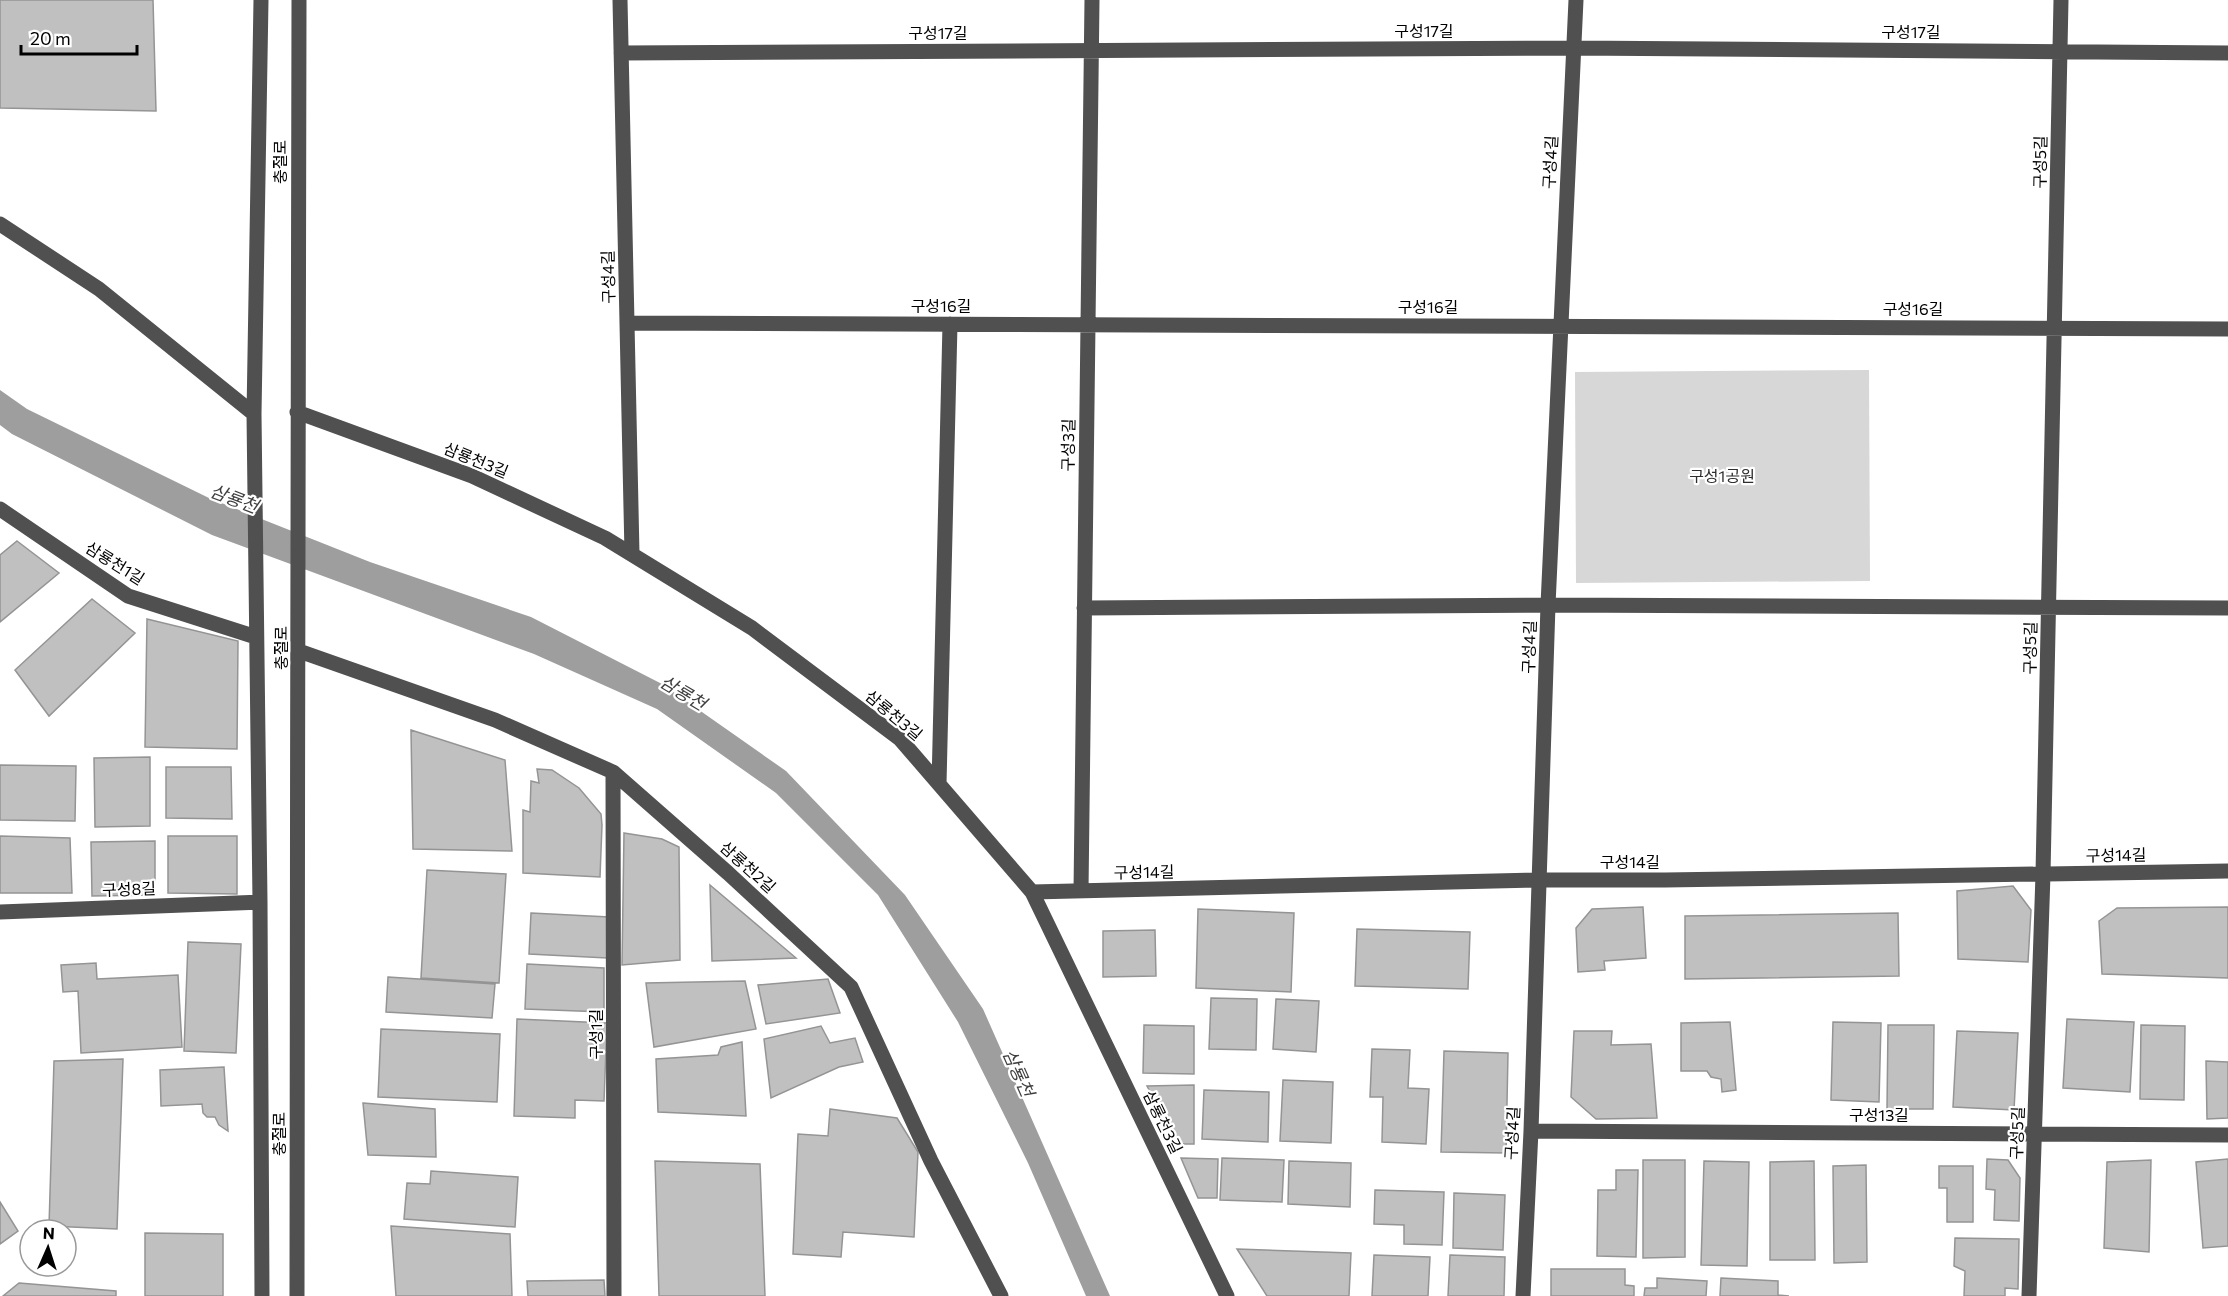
<svg xmlns="http://www.w3.org/2000/svg" width="2228" height="1296" viewBox="0 0 2228 1296" font-family="Commissioner,'Noto Sans KR',sans-serif">
  <style>
    .green { fill: #d7d7d7 }
    .water { fill: #9e9e9e }
    .building { fill: #c0c0c0; stroke: #949494; stroke-width: 1.5 }
    .lines { fill: none; stroke-linecap: round; stroke-linejoin: round }
    .minor { stroke: #505050; stroke-width: 15 }
    .labels { text-anchor: middle; stroke-width: 4.5; stroke-linejoin: round; paint-order: stroke }
    .street-label { font-size: 16px; fill: #000; stroke: #fff }
    .park-label { font-size: 16px; fill: #2e2e2e; stroke: #fff }
    .water-label { font-size: 18px; font-style: italic; fill: #3f3f3f; stroke: #fff }
  </style>
  <rect width="100%" height="100%" fill="#fff"/>
  <path class="green" d="M 1869,370 L 1870,581 L 1576,583 L 1575,372 Z"/>
  <path class="water" d="M 0,390 L 27,409 L 209,498 L 370,562 L 531,617 L 662,684 L 786,771 L 905,895 L 983,1009 L 1110,1296 L 1086,1296 L 1028,1163 L 958,1022 L 878,895 L 776,793 L 657,709 L 534,654 L 212,535 L 12,434 L 0,425 Z"/>
  <path class="building" d="M 0,0 L 153,0 L 156,111 L 0,108 Z
    M 17,541 L 59,573 L 0,622 L 0,555 Z
    M 92,599 L 135,633 L 49,716 L 15,670 Z
    M 147,619 L 238,641 L 237,749 L 145,747 Z
    M 411,730 L 505,760 L 512,851 L 413,849 Z
    M 150,757 L 150,826 L 95,827 L 94,758 Z
    M 0,765 L 76,766 L 75,821 L 0,820 Z
    M 166,767 L 231,767 L 232,819 L 166,818 Z
    M 537,769 L 552,770 L 579,788 L 601,814 L 602,825 L 600,877 L 523,873 L 523,810 L 530,812 L 531,781 L 539,783 Z
    M 624,833 L 662,839 L 679,847 L 680,960 L 622,965 Z
    M 0,836 L 70,838 L 72,893 L 0,893 Z
    M 168,836 L 237,836 L 237,894 L 168,893 Z
    M 155,841 L 155,895 L 92,896 L 91,842 Z
    M 427,870 L 506,874 L 499,983 L 421,978 Z
    M 710,885 L 796,958 L 712,961 Z
    M 2013,886 L 2031,910 L 2028,962 L 1958,959 L 1957,891 Z
    M 1643,907 L 1646,958 L 1604,961 L 1605,970 L 1578,972 L 1576,928 L 1592,909 Z
    M 2228,907 L 2228,978 L 2102,974 L 2099,921 L 2117,908 Z
    M 1198,909 L 1294,913 L 1291,992 L 1196,988 Z
    M 531,913 L 609,917 L 607,958 L 529,954 Z
    M 1898,913 L 1899,976 L 1685,979 L 1685,916 Z
    M 1357,929 L 1470,932 L 1468,989 L 1355,986 Z
    M 1155,930 L 1156,976 L 1103,977 L 1103,931 Z
    M 188,942 L 241,944 L 236,1053 L 184,1051 Z
    M 96,963 L 97,979 L 178,975 L 182,1047 L 81,1053 L 78,991 L 63,992 L 61,965 Z
    M 527,964 L 604,968 L 604,1012 L 525,1009 Z
    M 388,977 L 495,984 L 492,1018 L 386,1012 Z
    M 828,979 L 840,1013 L 766,1024 L 758,985 Z
    M 745,981 L 756,1029 L 654,1047 L 646,983 Z
    M 1211,998 L 1257,999 L 1256,1050 L 1209,1049 Z
    M 1276,999 L 1319,1001 L 1316,1052 L 1273,1049 Z
    M 517,1019 L 607,1023 L 604,1101 L 575,1100 L 575,1118 L 514,1116 Z
    M 2067,1019 L 2134,1022 L 2130,1092 L 2063,1088 Z
    M 1730,1022 L 1736,1090 L 1722,1092 L 1721,1079 L 1711,1077 L 1707,1071 L 1681,1071 L 1681,1023 Z
    M 1833,1022 L 1881,1023 L 1879,1102 L 1831,1100 Z
    M 1144,1025 L 1194,1026 L 1194,1074 L 1143,1073 Z
    M 1888,1025 L 1934,1025 L 1933,1109 L 1887,1109 Z
    M 2141,1025 L 2185,1026 L 2184,1100 L 2140,1099 Z
    M 821,1026 L 830,1043 L 855,1038 L 863,1062 L 839,1067 L 771,1098 L 764,1039 Z
    M 381,1029 L 500,1034 L 497,1102 L 378,1097 Z
    M 1574,1031 L 1612,1031 L 1611,1045 L 1651,1044 L 1657,1118 L 1596,1119 L 1571,1097 Z
    M 1957,1031 L 2018,1033 L 2014,1110 L 1953,1107 Z
    M 742,1042 L 746,1116 L 658,1112 L 656,1059 L 718,1055 L 721,1047 Z
    M 1372,1049 L 1410,1050 L 1408,1088 L 1429,1089 L 1426,1144 L 1382,1142 L 1383,1097 L 1370,1097 Z
    M 1444,1051 L 1508,1053 L 1506,1153 L 1441,1152 Z
    M 123,1059 L 117,1229 L 49,1226 L 54,1061 Z
    M 2206,1061 L 2228,1062 L 2228,1118 L 2207,1119 Z
    M 224,1067 L 228,1131 L 219,1125 L 215,1117 L 207,1117 L 203,1113 L 202,1104 L 161,1106 L 160,1070 Z
    M 1283,1080 L 1333,1082 L 1331,1143 L 1280,1141 Z
    M 1194,1085 L 1194,1144 L 1178,1144 L 1147,1086 Z
    M 1204,1090 L 1269,1092 L 1268,1142 L 1202,1139 Z
    M 363,1103 L 435,1109 L 436,1157 L 368,1155 Z
    M 830,1109 L 897,1118 L 918,1152 L 914,1237 L 843,1232 L 841,1257 L 793,1254 L 798,1134 L 828,1136 Z
    M 1181,1158 L 1218,1159 L 1217,1198 L 1198,1198 Z
    M 1222,1158 L 1284,1160 L 1282,1202 L 1220,1200 Z
    M 1987,1159 L 2008,1160 L 2020,1178 L 2019,1221 L 1994,1220 L 1995,1190 L 1986,1189 Z
    M 2228,1159 L 2228,1246 L 2203,1248 L 2196,1162 Z
    M 1643,1160 L 1685,1160 L 1685,1257 L 1643,1258 Z
    M 2151,1160 L 2149,1252 L 2104,1248 L 2107,1162 Z
    M 655,1161 L 760,1164 L 765,1296 L 659,1296 Z
    M 1289,1161 L 1351,1163 L 1350,1207 L 1288,1204 Z
    M 1704,1161 L 1749,1162 L 1747,1266 L 1701,1265 Z
    M 1814,1161 L 1815,1260 L 1770,1260 L 1770,1162 Z
    M 1866,1165 L 1867,1262 L 1834,1263 L 1833,1166 Z
    M 1939,1166 L 1973,1166 L 1973,1222 L 1947,1222 L 1947,1188 L 1939,1188 Z
    M 1616,1170 L 1638,1170 L 1636,1257 L 1597,1256 L 1598,1190 L 1616,1190 Z
    M 431,1171 L 518,1177 L 515,1227 L 404,1219 L 407,1183 L 430,1184 Z
    M 1375,1190 L 1444,1192 L 1442,1245 L 1404,1244 L 1404,1225 L 1374,1224 Z
    M 1454,1193 L 1505,1195 L 1503,1250 L 1453,1248 Z
    M 0,1202 L 18,1231 L 0,1244 Z
    M 391,1226 L 510,1234 L 512,1296 L 396,1296 Z
    M 145,1233 L 223,1234 L 223,1296 L 145,1296 Z
    M 1955,1238 L 2019,1239 L 2018,1289 L 2005,1288 L 2005,1296 L 1964,1296 L 1965,1271 L 1954,1266 Z
    M 1237,1249 L 1351,1253 L 1349,1296 L 1267,1296 Z
    M 1374,1255 L 1430,1257 L 1428,1296 L 1372,1296 Z
    M 1450,1255 L 1505,1257 L 1504,1296 L 1448,1296 Z
    M 1551,1269 L 1625,1269 L 1625,1285 L 1634,1286 L 1634,1296 L 1551,1296 Z
    M 1657,1278 L 1707,1281 L 1706,1296 L 1644,1296 L 1645,1288 L 1657,1288 Z
    M 1721,1278 L 1778,1281 L 1778,1295 L 1789,1296 L 1720,1296 Z
    M 604,1280 L 605,1296 L 528,1296 L 527,1281 Z
    M 19,1283 L 116,1291 L 116,1296 L 3,1296 Z"/>
  <g class="lines">
    <path class="minor" d="M 261,0 L 254,414 L 260,902 L 262,1296
      M 620,0 L 632,554
      M 621,53 L 1573,48 L 2228,53
      M 0,224 L 99,289 L 254,414
      M 627,323 L 2228,329
      M 297,412 L 472,476 L 605,538 L 752,628 L 900,739 L 1032,892 L 1227,1296
      M 0,509 L 128,596 L 256,637
      M 1084,608 L 1548,605 L 2228,608
      M 299,651 L 495,720 L 613,772 L 728,873 L 851,987 L 931,1161 L 1001,1296
      M 613,772 L 614,1296
      M 939,784 L 950,324
      M 1081,891 L 1092,0
      M 1032,892 L 1539,880 L 1665,880 L 2228,871
      M 0,912 L 260,902
      M 1531,1131 L 2228,1135
      M 297,1296 C 298,864 297,432 299,0
      M 1523,1296 L 1531,1131 L 1548,605 L 1576,0
      M 2029,1296 L 2043,874 L 2061,0"/>
  </g>
  <g class="labels">
    <g class="street-label">
      <text x="1424" y="37">구성17길</text>
      <text x="1911" y="38">구성17길</text>
      <text x="938" y="39">구성17길</text>
      <text transform="translate(280 162) rotate(-90)" y="6">충절로</text>
      <text transform="translate(1550 162) rotate(-87)" y="6">구성4길</text>
      <text transform="translate(2040 162) rotate(-89)" y="6">구성5길</text>
      <text transform="translate(608 277) rotate(-91)" y="6">구성4길</text>
      <text x="941" y="312">구성16길</text>
      <text x="1428" y="313">구성16길</text>
      <text x="1913" y="315">구성16길</text>
      <text transform="translate(1068 445) rotate(-89)" y="6">구성3길</text>
      <text transform="translate(476 460) rotate(22)" y="6">삼룡천3길</text>
      <text transform="translate(115 563) rotate(32)" y="6">삼룡천1길</text>
      <text transform="translate(1529 647) rotate(-88)" y="6">구성4길</text>
      <text transform="translate(281 648) rotate(-90)" y="6">충절로</text>
      <text transform="translate(2030 648) rotate(-89)" y="6">구성5길</text>
      <text transform="translate(894 715) rotate(40)" y="6">삼룡천3길</text>
      <text transform="translate(2116 855) rotate(-1)" y="6">구성14길</text>
      <text x="1630" y="868">구성14길</text>
      <text transform="translate(748 867) rotate(42)" y="6">삼룡천2길</text>
      <text transform="translate(1144 872) rotate(-1)" y="6">구성14길</text>
      <text transform="translate(129 889) rotate(-2)" y="6">구성8길</text>
      <text transform="translate(596 1034) rotate(-90)" y="6">구성1길</text>
      <text x="1879" y="1121">구성13길</text>
      <text transform="translate(1163 1122) rotate(64)" y="6">삼룡천3길</text>
      <text transform="translate(1512 1133) rotate(-87)" y="6">구성4길</text>
      <text transform="translate(2017 1133) rotate(-88)" y="6">구성5길</text>
      <text transform="translate(279 1134) rotate(-90)" y="6">충절로</text>
    </g>
    <g class="park-label">
      <text x="1722" y="482">구성1공원</text>
    </g>
    <g class="water-label">
      <text transform="translate(234 499) rotate(21)" y="6">삼룡천</text>
      <text transform="translate(683 693) rotate(31)" y="6">삼룡천</text>
      <text transform="translate(1018 1073) rotate(66)" y="6">삼룡천</text>
    </g>
  </g>
  <g transform="translate(48 1248) rotate(3)"><circle r="28" fill="#ffffff" stroke="#999999" stroke-width="1.5"/>
  <path d="M0-4.5L10 22L0 15L-10 22Z" fill="#000000"/>
  <text y="-9" font-size="16" font-weight="bold" text-anchor="middle" fill="#000000">N</text>
  </g>
  <path d="M21 45v9h116v-9" fill="none" stroke="#000000" stroke-width="3"/>
  <text x="30" y="45" font-size="18" fill="#000000" stroke="#ffffff" stroke-width="4.5" paint-order="stroke">20 m</text>
</svg>
